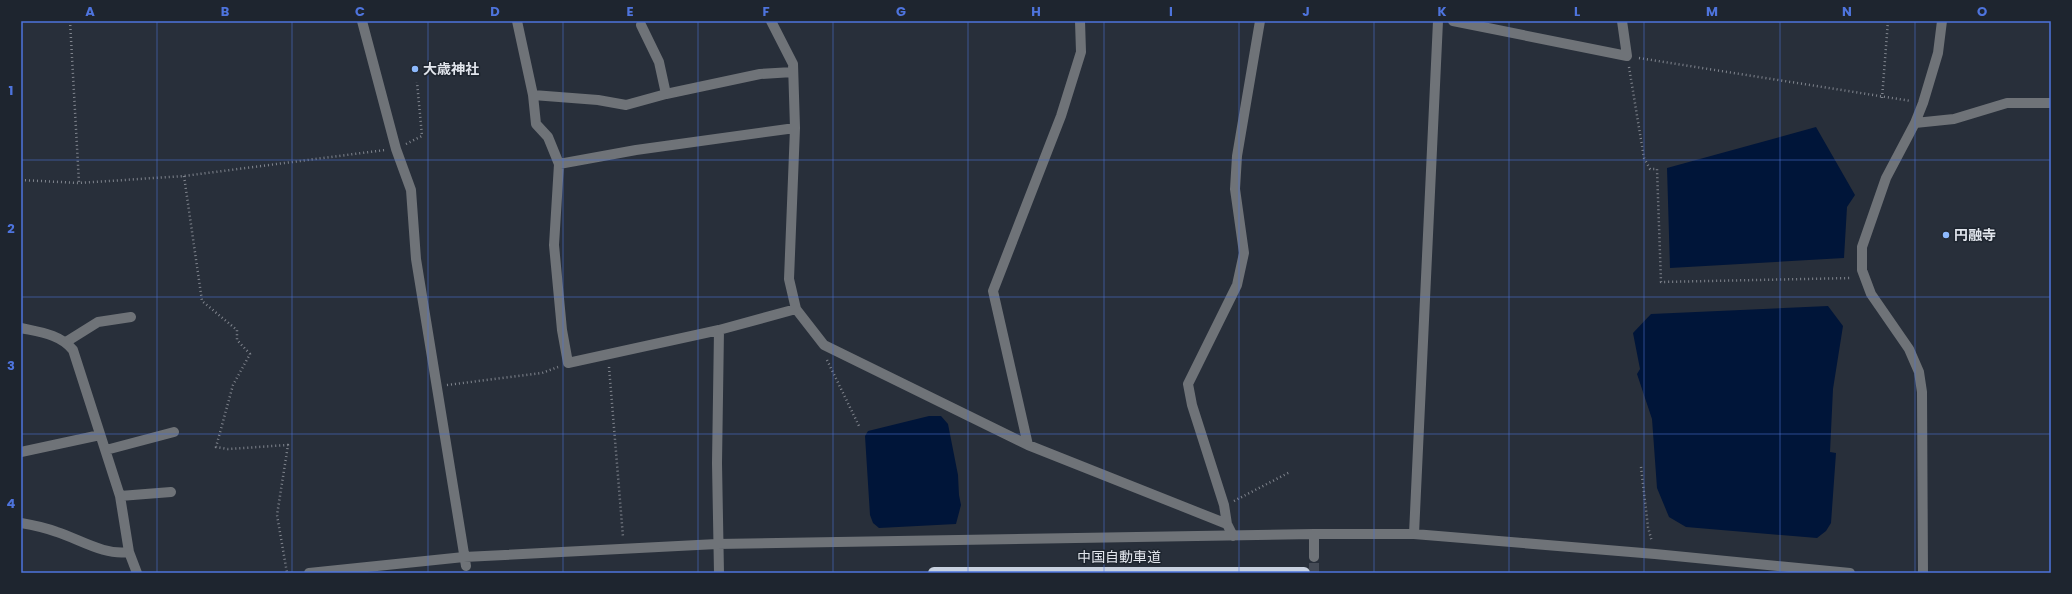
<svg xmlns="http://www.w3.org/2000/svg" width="2072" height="594" viewBox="0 0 2072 594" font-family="Poppins,'Noto Sans JP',sans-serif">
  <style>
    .water { fill: #001539 }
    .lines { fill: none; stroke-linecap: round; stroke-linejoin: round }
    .minor-tunnel { stroke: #444a55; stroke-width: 10; stroke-dasharray: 10 5; stroke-linecap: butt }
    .path { stroke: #80858e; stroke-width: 2.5; stroke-dasharray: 1 3; stroke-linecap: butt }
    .minor { stroke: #6f7378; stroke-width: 10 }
    .highway { stroke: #c8d1df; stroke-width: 12 }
    .grid { fill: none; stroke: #4e74dd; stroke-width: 1; stroke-opacity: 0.55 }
    .poi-dot { fill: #8db9fc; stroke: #1e252f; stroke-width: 1.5 }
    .labels { text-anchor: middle; stroke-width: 3; stroke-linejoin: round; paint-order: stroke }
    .poi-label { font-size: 14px; font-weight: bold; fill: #e1e5ec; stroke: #1e252f; text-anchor: start }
    .street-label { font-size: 14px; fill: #e1e5ec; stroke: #1e252f }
    .neatline { fill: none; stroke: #4e74dd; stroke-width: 1.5 }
    .grid-label { font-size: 13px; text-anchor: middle; font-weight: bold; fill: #4e74dd }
  </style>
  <rect width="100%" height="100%" fill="#282f3a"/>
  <path class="water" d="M 1816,127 L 1855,195 L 1847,207 L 1844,258 L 1670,268 L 1667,168 Z
    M 1828,306 L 1843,326 L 1833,389 L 1830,452 L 1836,453 L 1831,523 L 1826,531 L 1817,538 L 1686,527 L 1669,517 L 1657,488 L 1652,419 L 1637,374 L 1640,369 L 1633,333 L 1651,314 Z
    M 929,416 L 941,416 L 948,424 L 958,475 L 959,495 L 961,505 L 956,524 L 879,528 L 873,523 L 870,515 L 865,436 L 868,431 Z"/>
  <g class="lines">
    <path class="minor-tunnel" d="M 1314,573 L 1314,557"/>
    <path class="path" d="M 70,21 L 79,183
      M 1639,58 L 1911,101
      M 1629,67 L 1644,158 L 1650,169 L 1657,169 L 1661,282 L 1852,278
      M 1882,98 L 1888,21
      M 406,144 L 422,136 L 417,82
      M 184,176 L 202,301 L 237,330 L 237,340 L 250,354 L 233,385 L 216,447 L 228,449 L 288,445 L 277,515 L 287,573
      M 21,180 L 79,183 L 184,176 L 385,150
      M 827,360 L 860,428
      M 609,367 L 623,537
      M 447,385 L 542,373 L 558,367
      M 1641,467 L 1648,527 L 1652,542
      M 1234,501 L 1290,472"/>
    <path class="minor" d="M 362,21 L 396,149 L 411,190 L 416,259 L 466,566
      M 517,21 L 533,95 L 536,124 L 548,137 L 559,164 L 554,245 L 562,330 L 568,363 L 719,330 L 796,309
      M 771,21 L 793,64 L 795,128 L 789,279 L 796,309 L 824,345 L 1028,445 L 1227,524 L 1233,536
      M 1453,21 L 1627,56 L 1622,21
      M 641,25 L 659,62 L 666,94
      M 533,95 L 598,100 L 626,105 L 666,94 L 760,74 L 793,72
      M 1915,123 L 1954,119 L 2007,103 L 2051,103
      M 559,164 L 636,150 L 795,128
      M 21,328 C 39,332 60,334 73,350 L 120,496 L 129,552 L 137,573
      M 66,342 L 98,322 L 131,317
      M 1028,445 L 993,291 L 1061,116 L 1081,52 L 1080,21
      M 106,450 L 174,432
      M 21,452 L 100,435
      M 120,496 L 171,492
      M 21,523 C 33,525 46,528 57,532 C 79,539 105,556 129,552
      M 1227,524 L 1224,505 L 1192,405 L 1188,384 L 1237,285 L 1244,253 L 1235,189 L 1237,156 L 1260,21
      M 1314,534 L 1314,557
      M 1414,534 L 1438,21
      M 309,573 L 464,557 L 717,544 L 1314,534 L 1414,534 L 1655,554 L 1850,573
      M 719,573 L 717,463 L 719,330
      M 1923,573 L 1922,392 L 1919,372 L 1909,349 L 1871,294 L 1862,270 L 1862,247 L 1886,178 L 1915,123 L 1923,103 L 1938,53 L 1942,21"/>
    <path class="highway" d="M 934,573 L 1304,573"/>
  </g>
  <path class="grid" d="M 157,21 L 157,573M 292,21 L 292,573M 428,21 L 428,573M 563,21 L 563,573M 698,21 L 698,573M 833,21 L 833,573M 968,21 L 968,573M 1104,21 L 1104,573M 1239,21 L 1239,573M 1374,21 L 1374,573M 1509,21 L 1509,573M 1644,21 L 1644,573M 1780,21 L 1780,573M 1915,21 L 1915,573M 21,160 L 2051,160M 21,297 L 2051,297M 21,434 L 2051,434"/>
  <g class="poi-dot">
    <circle cx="415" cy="69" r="4"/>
    <circle cx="1946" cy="235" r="4"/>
  </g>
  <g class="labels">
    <g class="poi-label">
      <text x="423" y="74">大歳神社</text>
      <text x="1954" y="240">円融寺</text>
    </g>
    <g class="street-label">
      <text x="1119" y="562">中国自動車道</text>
    </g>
  </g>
  <rect width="2072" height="594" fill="none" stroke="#1e252f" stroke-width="44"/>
  <rect x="22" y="22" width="2028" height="550" class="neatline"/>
  <g class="grid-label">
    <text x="90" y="16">A</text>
    <text x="225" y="16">B</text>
    <text x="360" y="16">C</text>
    <text x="495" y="16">D</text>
    <text x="630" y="16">E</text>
    <text x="766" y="16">F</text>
    <text x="901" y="16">G</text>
    <text x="1036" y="16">H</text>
    <text x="1171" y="16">I</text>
    <text x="1306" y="16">J</text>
    <text x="1442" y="16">K</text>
    <text x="1577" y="16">L</text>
    <text x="1712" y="16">M</text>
    <text x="1847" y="16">N</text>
    <text x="1982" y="16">O</text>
    <text x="11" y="95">1</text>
    <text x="11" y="233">2</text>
    <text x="11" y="370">3</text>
    <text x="11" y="508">4</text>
  </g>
</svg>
